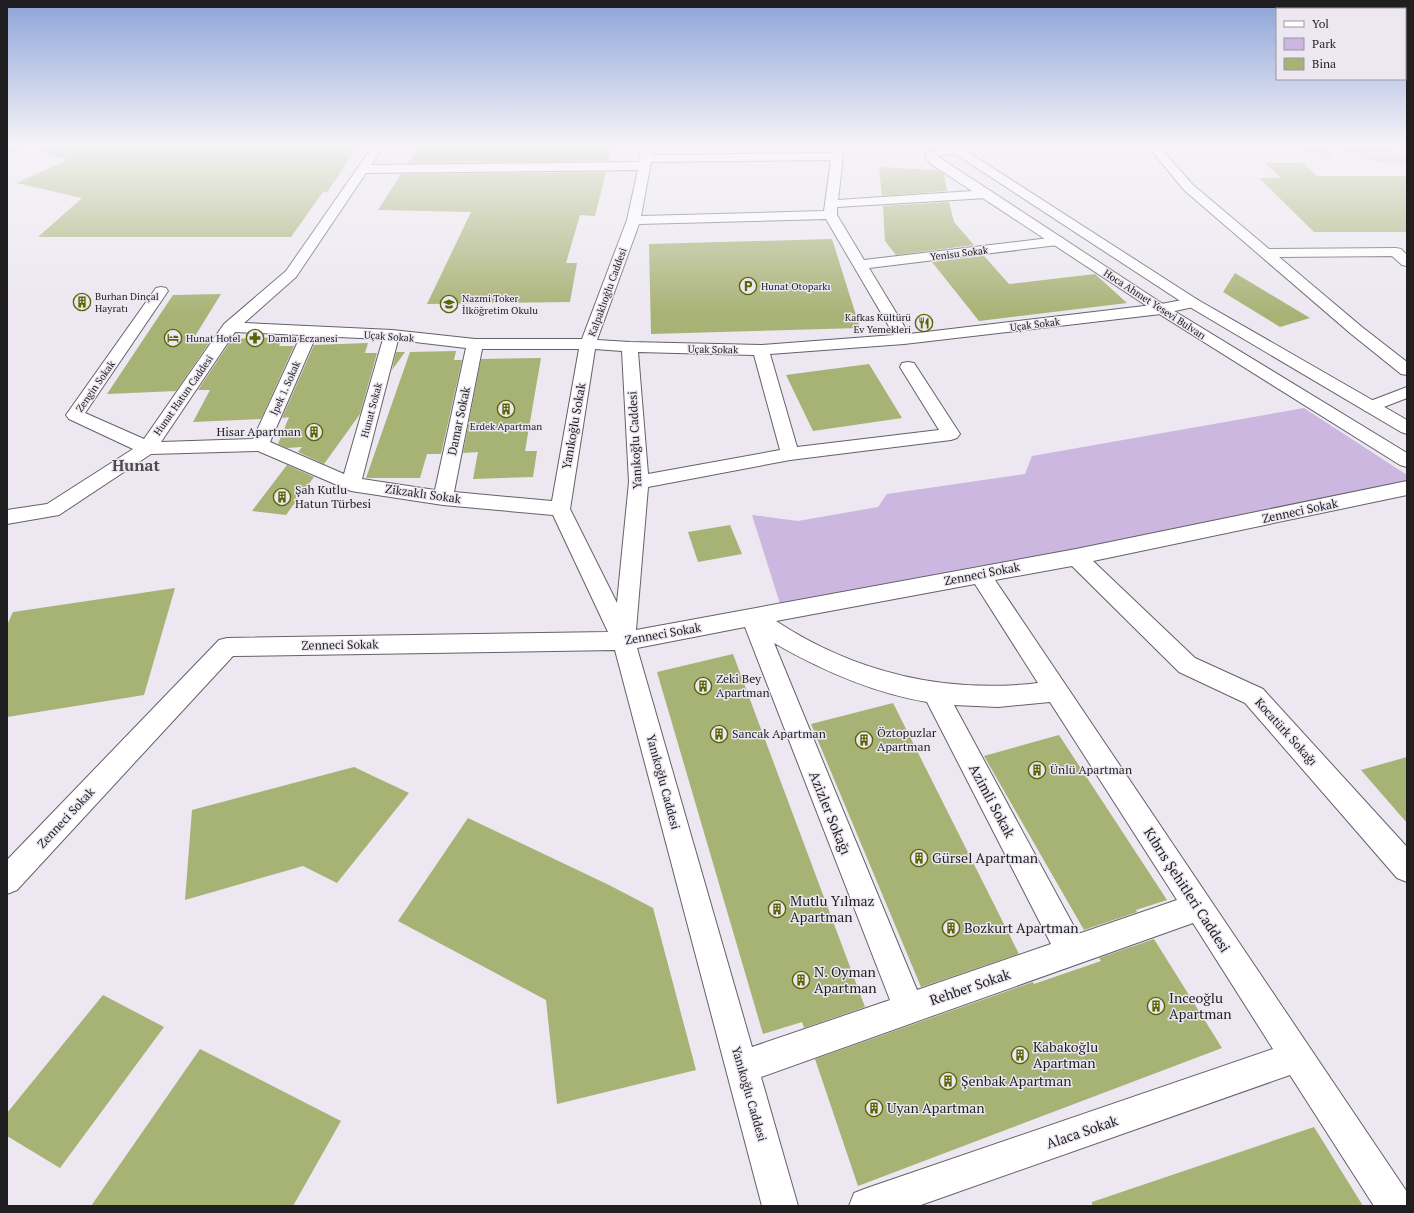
<svg xmlns="http://www.w3.org/2000/svg" width="1414" height="1213" viewBox="0 0 1414 1213" font-family="'PT Serif',serif">
  <style>
    .green { fill: #ccb7e0 }
    .building { fill: #a7b275 }
    .lines { fill: none; stroke-linecap: round; stroke-linejoin: round }
    .minor-casing { stroke: #646168; stroke-width: 2 }
    .tertiary-casing { stroke: #646168; stroke-width: 2 }
    .minor { fill: #fff; fill-rule: evenodd }
    .tertiary { fill: #fff; fill-rule: evenodd }
    .labels { text-anchor: middle; stroke-width: 3; stroke-linejoin: round; paint-order: stroke }
    .far-street-label { font-size: 10px; fill: #1f1e21; stroke: #ece7f0 }
    .far-poi-label { font-size: 10px; fill: #1f1e21; stroke: #ece7f0; text-anchor: start }
    .street-label { font-size: 12px; fill: #1f1e21; stroke: #ece7f0 }
    .poi-label { font-size: 12px; fill: #1f1e21; stroke: #ece7f0; text-anchor: start }
    .near-street-label { font-size: 14px; fill: #1f1e21; stroke: #ece7f0 }
    .near-poi-label { font-size: 14px; fill: #1f1e21; stroke: #ece7f0; text-anchor: start }
    .district-label { font-size: 16px; font-weight: bold; fill: #4e4a51; stroke: #ece7f0 }
  </style>
  <rect width="100%" height="100%" fill="#ece7f0"/>
  <path class="green" d="M 7,146 L 18,146 L 23,157 L 7,156 Z
    M 1367,146 L 1387,146 L 1407,156 L 1407,165 L 1363,160 L 1341,148 Z
    M 1325,147 L 1334,159 L 1325,158 L 1297,150 Z
    M 1304,408 L 1407,475 L 1407,490 L 782,610 L 752,515 L 798,521 L 878,507 L 887,494 L 1025,474 L 1032,456 Z"/>
  <path class="building" d="M 40,146 L 359,146 L 327,192 L 323,192 L 291,237 L 38,237 L 82,198 L 16,183 L 67,160 L 40,152 Z
    M 420,146 L 613,146 L 609,161 L 408,163 Z
    M 1265,163 L 1303,163 L 1317,176 L 1407,176 L 1407,232 L 1314,232 L 1259,178 L 1281,178 Z
    M 879,167 L 937,170 L 944,174 L 947,191 L 882,196 Z
    M 606,172 L 595,216 L 580,215 L 566,263 L 577,263 L 570,302 L 427,304 L 471,212 L 378,210 L 401,174 Z
    M 949,202 L 954,222 L 974,245 L 896,255 L 885,241 L 883,206 Z
    M 832,239 L 860,328 L 651,334 L 649,244 Z
    M 984,256 L 1009,284 L 1095,274 L 1127,303 L 979,321 L 932,262 Z
    M 1235,273 L 1310,318 L 1280,327 L 1223,292 Z
    M 221,294 L 192,341 L 211,340 L 176,391 L 107,394 L 173,295 Z
    M 283,337 L 279,346 L 294,346 L 261,419 L 193,422 L 210,390 L 198,390 L 232,339 Z
    M 368,343 L 365,353 L 377,353 L 360,414 L 324,464 L 298,452 L 302,447 L 287,448 L 278,444 L 289,417 L 282,418 L 314,345 Z
    M 456,351 L 454,360 L 462,360 L 441,454 L 427,454 L 420,478 L 366,478 L 410,352 Z
    M 396,352 L 405,352 L 392,370 Z
    M 541,358 L 525,451 L 537,451 L 533,477 L 473,479 L 478,452 L 463,453 L 481,359 Z
    M 869,364 L 902,418 L 813,431 L 786,375 Z
    M 287,465 L 314,477 L 286,515 L 252,511 Z
    M 730,525 L 742,554 L 698,562 L 688,532 Z
    M 175,588 L 144,695 L 7,717 L 7,625 L 13,612 Z
    M 733,654 L 865,1007 L 804,1028 L 802,1022 L 763,1034 L 657,672 Z
    M 893,703 L 1019,954 L 921,987 L 811,724 Z
    M 1059,735 L 1167,900 L 1136,910 L 1137,912 L 1084,930 L 984,756 Z
    M 1407,757 L 1407,823 L 1361,770 Z
    M 354,767 L 409,793 L 337,883 L 303,866 L 185,900 L 192,810 Z
    M 468,818 L 609,885 L 653,908 L 696,1070 L 557,1104 L 546,1000 L 398,921 Z
    M 1154,939 L 1222,1048 L 858,1186 L 815,1059 L 1033,982 L 1034,984 L 1101,961 L 1099,958 Z
    M 103,995 L 164,1027 L 60,1168 L 7,1136 L 7,1113 Z
    M 200,1049 L 341,1121 L 293,1206 L 91,1206 Z
    M 1314,1127 L 1363,1206 L 1092,1206 L 1092,1202 Z"/>
  <g class="lines">
    <defs>
      <path id="minor" d="M 373,146 L 384,146 L 371,165 L 639,162 L 640,146 L 650,146 L 652,155 L 830,153 L 829,146 L 839,146 L 843,156 L 838,200 L 987,190 L 991,191 L 993,194 L 991,197 L 987,198 L 837,207 L 837,215 L 864,260 L 1058,237 L 1063,238 L 1065,241 L 1063,244 L 1058,245 L 869,268 L 909,334 L 1161,304 L 1193,298 L 1198,300 L 1201,303 L 1198,306 L 1161,314 L 904,344 L 770,354 L 797,447 L 939,430 L 900,367 L 902,363 L 908,362 L 914,363 L 960,434 L 957,438 L 951,440 L 790,460 L 648,487 L 636,630 L 1076,549 L 1407,481 L 1407,495 L 1093,561 L 1195,658 L 1263,689 L 1407,847 L 1407,882 L 1397,878 L 1245,703 L 1179,672 L 1072,566 L 995,580 L 1407,1192 L 1407,1206 L 1374,1206 L 1290,1075 L 918,1206 L 849,1206 L 854,1193 L 867,1188 L 1273,1049 L 1193,923 L 761,1077 L 798,1206 L 762,1206 L 615,650 L 233,656 L 17,890 L 7,894 L 7,860 L 219,640 L 227,638 L 608,632 L 553,515 L 443,505 L 351,491 L 258,451 L 151,454 L 59,515 L 7,524 L 7,510 L 47,504 L 133,449 L 69,419 L 66,415 L 156,288 L 161,287 L 166,288 L 168,291 L 85,413 L 144,439 L 224,324 L 286,271 ZM 831,160 L 824,211 L 641,216 L 651,162 ZM 638,170 L 627,220 L 582,339 L 475,339 L 392,330 L 244,323 L 296,277 L 366,173 ZM 826,219 L 894,335 L 761,345 L 630,342 L 597,340 L 639,224 ZM 235,332 L 301,335 L 253,439 L 161,442 ZM 316,336 L 383,339 L 344,474 L 270,442 ZM 398,340 L 466,348 L 435,490 L 362,479 ZM 482,349 L 579,349 L 552,501 L 454,492 ZM 595,349 L 622,351 L 629,482 L 617,603 L 570,509 ZM 638,352 L 754,355 L 780,450 L 648,474 ZM 975,584 L 1038,683 C 946,694 855,673 776,621 ZM 745,627 L 890,1000 L 752,1047 L 637,648 ZM 774,643 C 821,670 873,693 927,702 L 1051,944 L 917,990 ZM 1050,702 L 1177,900 L 1078,934 L 954,705 L 998,707 Z
        M 1148,146 L 1159,146 L 1192,184 L 1269,249 L 1396,248 L 1401,249 L 1407,255 L 1407,266 L 1402,265 L 1392,256 L 1279,257 L 1362,327 L 1407,362 L 1407,375 L 1401,374 L 1350,333 L 1184,190 Z
        M 1407,387 L 1407,398 L 1371,412 L 1365,411 L 1362,407 L 1365,403 Z"/>
      <path id="tertiary" d="M 956,146 L 960,147 L 1198,300 L 1407,420 L 1407,434 L 1401,432 L 1188,306 L 954,153 L 937,156 L 1166,306 L 1407,453 L 1407,467 L 1400,465 L 1156,312 L 931,164 L 925,157 L 927,152 Z"/>
    </defs>
    <use href="#minor" class="minor-casing"/>
    <use href="#tertiary" class="tertiary-casing"/>
    <use href="#minor" class="minor"/>
    <use href="#tertiary" class="tertiary"/>
  </g>
  <linearGradient id="sky" x2="0" y2="1"><stop stop-color="#8da3d8"/><stop offset="0.46" stop-color="#f6f4f8"/><stop offset="1" stop-color="#f6f4f8" stop-opacity="0"/></linearGradient>
  <rect width="1414" height="315" fill="url(#sky)"/>
  <defs>
    <symbol id="parking-ring" viewBox="-11 -11 22 22"><circle r="9.5" fill="#ece7f0" stroke="#5b6506" stroke-width="1.5"/><path d="M-3.5-5.5H1a3.5 3.5 0 0 1 0 7H-1V5.5H-3.5ZM-1-3.4V-.6H.8a1.4 1.4 0 0 0 0-2.8Z" fill="#5b6506"/></symbol>
    <symbol id="building-ring" viewBox="-11 -11 22 22"><circle r="9.5" fill="#ece7f0" stroke="#5b6506" stroke-width="1.5"/><path d="M-4-6H4V6H1V3H-1V6H-4ZM-2.5-4.3h1.7v1.8h-1.7ZM.8-4.3h1.7v1.8H.8ZM-2.5-1h1.7V.8h-1.7ZM.8-1h1.7V.8H.8Z" fill="#5b6506"/></symbol>
    <symbol id="school-ring" viewBox="-11 -11 22 22"><circle r="9.5" fill="#ece7f0" stroke="#5b6506" stroke-width="1.5"/><path d="M0-5L7-2L0 1L-7-2ZM-4 1L0 2.5L4 1V4Q0 6-4 4Z" fill="#5b6506"/></symbol>
    <symbol id="restaurant-ring" viewBox="-11 -11 22 22"><circle r="9.5" fill="#ece7f0" stroke="#5b6506" stroke-width="1.5"/><path d="M-5-6h1v4h1v-4h1v4h1v-4h1v5L-1.5 .5V6h-2V.5L-5-1ZM5-6V6H3V1.5H1.5Q1.5-4 5-6Z" fill="#5b6506"/></symbol>
    <symbol id="hotel-ring" viewBox="-11 -11 22 22"><circle r="9.5" fill="#ece7f0" stroke="#5b6506" stroke-width="1.5"/><path d="M-6-4.5h1.5V1H6V5H4.5V3h-9V5H-6ZM-4 0a1.8 1.8 0 1 1 3.6 0ZM.5 0V-2.5h3Q6-2.5 6 0Z" fill="#5b6506"/></symbol>
    <symbol id="pharmacy-ring" viewBox="-11 -11 22 22"><circle r="9.5" fill="#ece7f0" stroke="#5b6506" stroke-width="1.5"/><path d="M-2-6h4v4h4v4h-4v4h-4v-4h-4v-4h4Z" fill="#5b6506"/></symbol>
  </defs>
  <g fill-rule="evenodd">
    <use href="#parking-ring" x="738" y="276" width="20" height="20"/>
    <use href="#building-ring" x="72" y="292" width="20" height="20"/>
    <use href="#school-ring" x="439" y="294" width="20" height="20"/>
    <use href="#restaurant-ring" x="914" y="313" width="20" height="20"/>
    <use href="#hotel-ring" x="163" y="328" width="20" height="20"/>
    <use href="#pharmacy-ring" x="245" y="328" width="20" height="20"/>
    <use href="#building-ring" x="496" y="399" width="20" height="20"/>
    <use href="#building-ring" x="304" y="422" width="20" height="20"/>
    <use href="#building-ring" x="272" y="487" width="20" height="20"/>
    <use href="#building-ring" x="693" y="676" width="20" height="20"/>
    <use href="#building-ring" x="709" y="724" width="20" height="20"/>
    <use href="#building-ring" x="854" y="730" width="20" height="20"/>
    <use href="#building-ring" x="1027" y="760" width="20" height="20"/>
    <use href="#building-ring" x="909" y="848" width="20" height="20"/>
    <use href="#building-ring" x="767" y="899" width="20" height="20"/>
    <use href="#building-ring" x="941" y="918" width="20" height="20"/>
    <use href="#building-ring" x="791" y="970" width="20" height="20"/>
    <use href="#building-ring" x="1146" y="996" width="20" height="20"/>
    <use href="#building-ring" x="1010" y="1045" width="20" height="20"/>
    <use href="#building-ring" x="938" y="1071" width="20" height="20"/>
    <use href="#building-ring" x="864" y="1098" width="20" height="20"/>
  </g>
  <g class="labels">
    <g class="far-street-label">
      <text transform="translate(959 253) rotate(-7)" y="4">Yenisu Sokak</text>
      <text transform="translate(607 292) rotate(-70)" y="4">Kalpaklıoğlu Caddesi</text>
      <text transform="translate(1155 304) rotate(33)" y="4">Hoca Ahmet Yesevi Bulvarı</text>
      <text transform="translate(1035 324) rotate(-7)" y="4">Uçak Sokak</text>
      <text transform="translate(389 336) rotate(4)" y="4">Uçak Sokak</text>
      <text transform="translate(713 349) rotate(1)" y="4">Uçak Sokak</text>
      <text transform="translate(95 386) rotate(-55)" y="4">Zengin Sokak</text>
      <text transform="translate(285 388) rotate(-66)" y="4">İpek 1. Sokak</text>
      <text transform="translate(183 395) rotate(-55)" y="4">Hunat Hatun Caddesi</text>
      <text transform="translate(371 410) rotate(-75)" y="4">Hunat Sokak</text>
    </g>
    <g class="far-poi-label">
      <text x="761" y="290">Hunat Otoparkı</text>
      <text x="95" y="300">Burhan Dinçal<tspan x="95" dy="12">Hayratı</tspan></text>
      <text x="462" y="302">Nazmi Toker<tspan x="462" dy="12">İlköğretim Okulu</tspan></text>
      <text x="911" y="321" text-anchor="end">Kafkas Kültürü<tspan x="911" dy="12">Ev Yemekleri</tspan></text>
      <text x="186" y="342">Hunat Hotel</text>
      <text x="268" y="342">Damla Eczanesi</text>
      <text x="506" y="430" text-anchor="middle">Erdek Apartman</text>
    </g>
    <g class="street-label">
      <text transform="translate(459 421) rotate(-78)" y="4">Damar Sokak</text>
      <text transform="translate(574 426) rotate(-80)" y="4">Yanıkoğlu Sokak</text>
      <text transform="translate(635 440) rotate(-93)" y="4">Yanıkoğlu Caddesi</text>
      <text transform="translate(423 494) rotate(8)" y="4">Zikzaklı Sokak</text>
      <text transform="translate(1300 511) rotate(-12)" y="4">Zenneci Sokak</text>
      <text transform="translate(982 574) rotate(-11)" y="4">Zenneci Sokak</text>
      <text transform="translate(663 634) rotate(-10)" y="4">Zenneci Sokak</text>
      <text transform="translate(340 645) rotate(-1)" y="4">Zenneci Sokak</text>
      <text transform="translate(1286 732) rotate(48)" y="4">Kocatürk Sokağı</text>
      <text transform="translate(663 782) rotate(75)" y="4">Yanıkoğlu Caddesi</text>
      <text transform="translate(66 818) rotate(-47)" y="4">Zenneci Sokak</text>
      <text transform="translate(749 1094) rotate(74)" y="4">Yanıkoğlu Caddesi</text>
    </g>
    <g class="poi-label">
      <text x="301" y="436" text-anchor="end">Hisar Apartman</text>
      <text x="295" y="494">Şah Kutlu<tspan x="295" dy="14">Hatun Türbesi</tspan></text>
      <text x="716" y="683">Zeki Bey<tspan x="716" dy="14">Apartman</tspan></text>
      <text x="877" y="737">Öztopuzlar<tspan x="877" dy="14">Apartman</tspan></text>
      <text x="732" y="738">Sancak Apartman</text>
      <text x="1050" y="774">Ünlü Apartman</text>
    </g>
    <g class="near-street-label">
      <text transform="translate(992 801) rotate(62)" y="5">Azimli Sokak</text>
      <text transform="translate(830 813) rotate(68)" y="5">Azizler Sokağı</text>
      <text transform="translate(1187 890) rotate(57)" y="5">Kıbrıs Şehitleri Caddesi</text>
      <text transform="translate(970 987) rotate(-19)" y="5">Rehber Sokak</text>
      <text transform="translate(1082 1132) rotate(-19)" y="5">Alaca Sokak</text>
    </g>
    <g class="near-poi-label">
      <text x="932" y="863">Gürsel Apartman</text>
      <text x="790" y="906">Mutlu Yılmaz<tspan x="790" dy="16">Apartman</tspan></text>
      <text x="964" y="933">Bozkurt Apartman</text>
      <text x="814" y="977">N. Oyman<tspan x="814" dy="16">Apartman</tspan></text>
      <text x="1169" y="1003">Inceoğlu<tspan x="1169" dy="16">Apartman</tspan></text>
      <text x="1033" y="1052">Kabakoğlu<tspan x="1033" dy="16">Apartman</tspan></text>
      <text x="961" y="1086">Şenbak Apartman</text>
      <text x="887" y="1113">Uyan Apartman</text>
    </g>
    <g class="district-label">
      <text x="136" y="471">Hunat</text>
    </g>
  </g>
  <rect width="1414" height="1213" fill="none" stroke="#1f1e21" stroke-width="16"/>
  <rect x="1276" y="8" width="130" height="72" fill="#ece7f0" stroke="#9a979d"/>
  <rect x="1284" y="21" width="20" height="6" fill="#ffffff" stroke="#9a979d"/>
  <text x="1312" y="28" font-size="12" fill="#1f1e21">Yol</text>
  <rect x="1284" y="38" width="20" height="12" fill="#ccb7e0" stroke="#9a979d"/>
  <text x="1312" y="48" font-size="12" fill="#1f1e21">Park</text>
  <rect x="1284" y="58" width="20" height="12" fill="#a7b275" stroke="#9a979d"/>
  <text x="1312" y="68" font-size="12" fill="#1f1e21">Bina</text>
</svg>
